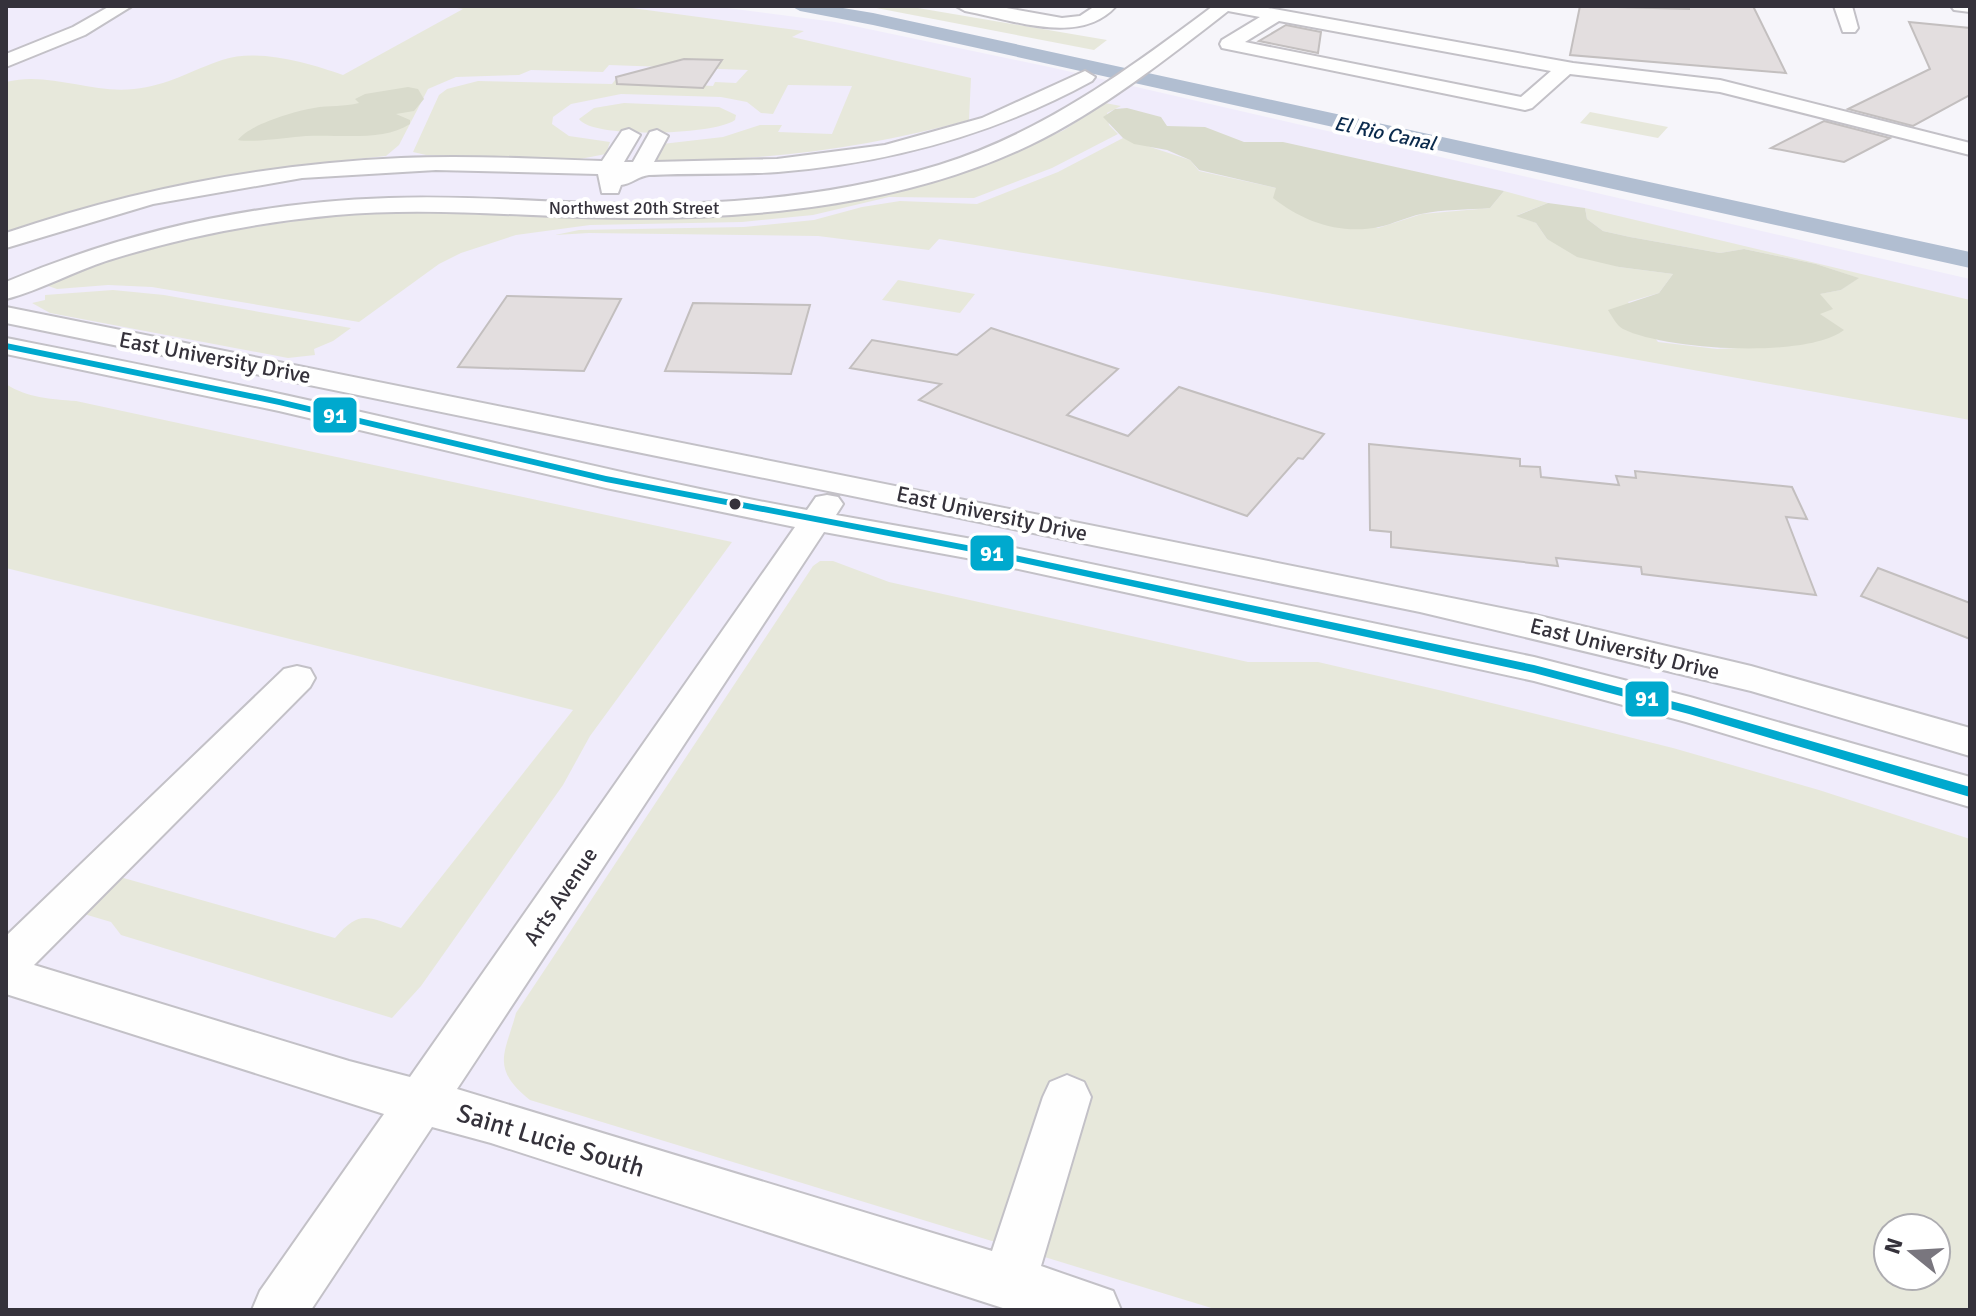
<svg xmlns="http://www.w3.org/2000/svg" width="1976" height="1316" viewBox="0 0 1976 1316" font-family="Signika,sans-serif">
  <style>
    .built { fill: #f0ecfb; fill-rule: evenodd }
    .green { fill: #e7e8db; fill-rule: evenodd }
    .forest { fill: #d9dbcc }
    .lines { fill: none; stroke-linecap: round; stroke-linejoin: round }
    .canal { fill: #b1bed1; fill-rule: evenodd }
    .building { fill: #e3dedf; stroke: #c3bfbf; stroke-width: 2 }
    .minor-casing { stroke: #c3c1c7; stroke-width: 4 }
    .minor { fill: #fefefe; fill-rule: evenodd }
    .bus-1-casing { stroke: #fff; stroke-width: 6 }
    .bus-1 { fill: #00a9ce; fill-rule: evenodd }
    .bus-dot { fill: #35323b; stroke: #fff; stroke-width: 3 }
    .labels { text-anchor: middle; stroke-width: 8; stroke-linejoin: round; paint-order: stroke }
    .far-street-label { font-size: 18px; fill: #35323b; stroke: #fff }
    .far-water-label { font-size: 20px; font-style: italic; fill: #0a2a4c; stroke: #fff }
    .street-label { font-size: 22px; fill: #35323b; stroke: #fff }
    .near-street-label { font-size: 26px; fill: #35323b; stroke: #fff }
    .line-badge { stroke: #fff; stroke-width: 3 }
    .badge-label { font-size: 22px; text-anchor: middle; font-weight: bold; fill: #fff }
  </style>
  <rect width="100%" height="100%" fill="#f6f5fa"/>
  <path class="built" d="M 6,6 L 712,6 L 835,22 L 1054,68 L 1970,279 L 1970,1310 L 6,1310 ZM 1888,1228 L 1936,1228 L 1936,1276 L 1888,1276 Z"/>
  <path class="green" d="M 444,6 L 617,6 L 804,31 L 792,37 L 971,78 L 969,120 C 867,148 764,161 659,161 L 653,156 L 662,144 L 723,137 L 760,125 L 782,125 L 778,132 L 832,134 L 852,86 L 788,85 L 773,114 L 761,113 L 747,102 L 721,97 L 621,94 L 571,104 L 553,117 L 552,124 L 569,136 L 610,142 L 606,154 L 580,159 L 426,155 L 413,152 L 439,95 L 447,89 L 478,81 L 612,84 L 615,80 L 713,86 L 715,82 L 736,83 L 748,70 L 609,65 L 603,72 L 531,70 L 519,75 L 456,77 L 428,89 L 399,145 L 386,156 L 299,165 L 196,181 L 102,203 L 6,232 L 6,82 C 49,71 91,94 134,89 C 167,86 192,70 222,60 C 258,48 308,63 343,75 L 463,9 Z
    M 866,6 L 906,6 L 1107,40 L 1094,50 Z
    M 624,103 L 719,107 L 736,115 L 735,120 C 715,135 592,139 579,119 L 594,108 Z
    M 1105,103 L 1121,106 L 1107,113 L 1109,125 L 1118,134 L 1052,168 L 974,198 L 889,197 L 813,215 L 742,222 L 590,225 L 516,235 L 461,253 L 439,264 L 359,322 L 152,287 L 108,285 L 57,289 L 45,285 L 108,261 L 203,235 L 342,214 L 441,212 L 616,218 L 913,187 L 1013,154 L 1064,130 Z
    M 1590,112 L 1668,127 L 1658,138 L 1580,123 Z
    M 1123,138 L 1190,160 L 1199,171 L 1276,188 L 1378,228 L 1422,214 L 1490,208 L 1504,191 L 1548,203 L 1518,215 L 1536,223 L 1547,239 L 1619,267 L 1673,274 L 1659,293 L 1628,302 L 1658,342 L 1717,349 L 1782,346 L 1819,314 L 1819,294 L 1841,290 L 1858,278 L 1816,264 L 1744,249 L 1720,253 L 1630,237 L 1603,231 L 1587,219 L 1585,208 L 1970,300 L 1970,420 L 1273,294 L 939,239 L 929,250 L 818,236 L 589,233 L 555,235 L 579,230 L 744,227 L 814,220 L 862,207 L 900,201 L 977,204 L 1058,172 Z
    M 898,280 L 975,294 L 960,313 L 882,300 Z
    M 113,290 L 164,295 L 351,328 L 333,341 L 314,349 L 315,355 L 288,358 L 50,313 L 32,303 L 45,300 L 45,295 Z
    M 6,384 C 27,398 51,399 76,401 L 732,542 L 590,736 L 563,785 L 421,986 L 392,1018 L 121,935 L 111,922 L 84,914 L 120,877 L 335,938 C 360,909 367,917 401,928 L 573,710 L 6,568 Z
    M 820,561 L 833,561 L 889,582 L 1248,662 L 1318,662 L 1443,691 L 1673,748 L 1819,790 L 1970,839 L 1970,1310 L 1218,1310 L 530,1100 C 490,1068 505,1054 516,1013 L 813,566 ZM 1888,1228 L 1936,1228 L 1936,1276 L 1888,1276 Z"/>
  <path class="forest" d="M 408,87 L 418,89 L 424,99 L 414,111 L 396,114 L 410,120 L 410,124 C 382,142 339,134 306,136 C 289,137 254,143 238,140 C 248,125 295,111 314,108 C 329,105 344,107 359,103 L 355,99 L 365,94 Z
    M 1127,108 L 1161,117 L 1167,126 L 1205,127 L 1244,142 L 1283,142 L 1504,191 L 1490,208 C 1468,210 1443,209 1421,214 C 1407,217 1393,224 1379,227 C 1341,235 1303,222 1273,198 L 1276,188 L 1199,170 L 1190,160 L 1167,150 L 1134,144 L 1123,138 L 1103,117 L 1115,109 Z
    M 1548,203 L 1585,208 L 1587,219 L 1603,231 L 1630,237 L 1720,253 L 1744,249 L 1816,264 L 1859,278 L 1841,290 L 1820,294 L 1833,309 L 1820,314 L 1844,330 C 1807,359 1665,350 1623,329 C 1616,325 1612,316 1608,310 L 1659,293 L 1673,274 L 1619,267 L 1577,257 L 1547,239 L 1536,223 L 1516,216 Z"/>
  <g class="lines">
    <path class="canal" d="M 791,6 L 831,6 L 873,13 L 1970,252 L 1970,268 L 873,25 L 800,11 Z"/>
  </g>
  <path class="building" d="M 1580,6 L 1689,9 L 1689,6 L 1753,6 L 1786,73 L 1570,55 Z
    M 1909,22 L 1970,28 L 1970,95 L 1913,126 L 1848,109 L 1930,69 Z
    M 1286,25 L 1321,32 L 1318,53 L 1259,41 Z
    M 684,59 L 722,60 L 703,88 L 617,84 L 616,77 Z
    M 1824,121 L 1890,138 L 1844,162 L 1771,148 Z
    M 507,296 L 621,299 L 584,371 L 458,367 Z
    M 693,303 L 810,305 L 791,374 L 665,371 Z
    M 991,328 L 1118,369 L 1067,415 L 1128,436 L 1179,387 L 1324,434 L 1303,459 L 1298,458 L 1247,516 L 919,400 L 941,384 L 850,368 L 872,340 L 957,355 Z
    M 1369,444 L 1520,459 L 1520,466 L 1540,467 L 1541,477 L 1619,485 L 1616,476 L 1636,478 L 1635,471 L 1792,487 L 1807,519 L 1786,517 L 1816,595 L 1642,574 L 1641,567 L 1556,558 L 1558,566 L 1391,547 L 1391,532 L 1370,530 Z
    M 1878,568 L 1970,603 L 1970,639 L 1861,596 Z"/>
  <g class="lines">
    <defs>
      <path id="minor" d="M 110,6 L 132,6 L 85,35 L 6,67 L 6,54 L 73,27 Z
        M 956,6 L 995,6 L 1062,18 L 1080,16 L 1095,6 L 1116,6 C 1080,47 1010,19 965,11 Z
        M 1213,6 L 1257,6 L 1573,63 L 1720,80 L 1970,143 L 1970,155 L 1720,92 L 1570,74 L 1532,108 L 1525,110 L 1222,48 L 1220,44 L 1222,40 L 1260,17 L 1228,11 C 1165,60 1102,110 1030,145 C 909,203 767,218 633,218 C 534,218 435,206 336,215 C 259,222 183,237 109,260 C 74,271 41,290 6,299 L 6,282 C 127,231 258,202 389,198 C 470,195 550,203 631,204 C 735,205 840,195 939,165 C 1042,133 1128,70 1213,6 ZM 1279,21 L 1551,71 L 1521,97 L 1245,42 Z
        M 1834,6 L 1852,6 L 1858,28 L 1855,32 L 1843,32 Z
        M 1951,6 L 1970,6 L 1970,12 L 1954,10 Z
        M 1085,71 L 1095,77 L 1092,81 C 993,135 889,163 778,172 C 735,175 692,173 649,175 C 639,176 631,184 621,185 L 618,193 L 602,193 L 598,174 L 436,170 L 302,178 L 153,204 L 6,248 L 6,233 C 134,189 266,164 401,158 C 468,155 535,159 602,161 L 622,131 L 629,129 L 640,135 L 624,162 L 633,162 L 650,132 L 657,130 L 668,136 L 654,162 L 777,159 L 885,145 L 982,118 Z
        M 6,307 L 1531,614 L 1751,666 L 1970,728 L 1970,756 L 1751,691 L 1420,612 L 6,323 Z
        M 6,338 C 97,356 189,374 280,394 C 456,432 630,478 807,510 L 816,497 L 827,495 L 838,497 L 843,504 L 836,515 L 972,539 L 1534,657 L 1690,697 L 1970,777 L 1970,807 L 1686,722 L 1534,681 L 972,559 L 824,532 L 457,1089 L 992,1251 L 1043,1097 L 1050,1082 L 1067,1075 L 1084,1082 L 1091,1097 L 1041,1266 L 1113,1291 L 1121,1310 L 1009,1310 L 491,1143 L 432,1127 L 311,1310 L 252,1310 L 260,1291 L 384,1114 L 6,994 L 6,936 L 284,669 L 297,666 L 310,669 L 315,678 L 310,687 L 34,965 L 349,1061 L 410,1077 L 795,527 L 606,488 L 279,411 L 6,354 Z"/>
    </defs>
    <use href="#minor" class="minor-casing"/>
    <use href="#minor" class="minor"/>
    <defs>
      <path id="bus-1" d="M 6,343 L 279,399 L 606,476 L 972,546 L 1534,665 L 1690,706 L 1970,787 L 1970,797 L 1689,714 L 1534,673 L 972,552 L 606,482 L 279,405 L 6,349 Z"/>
    </defs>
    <use href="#bus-1" class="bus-1-casing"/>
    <use href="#bus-1" class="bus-1"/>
  </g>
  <circle class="bus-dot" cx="735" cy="504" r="7"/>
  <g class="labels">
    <g class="far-street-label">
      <text x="634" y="214">Northwest 20th Street</text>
    </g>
    <g class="far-water-label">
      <text transform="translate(1385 133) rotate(12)" y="7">El Rio Canal</text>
    </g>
    <g class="street-label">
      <text transform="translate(215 357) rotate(11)" y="8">East University Drive</text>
      <text transform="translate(992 513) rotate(12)" y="8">East University Drive</text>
      <text transform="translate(1625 648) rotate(14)" y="8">East University Drive</text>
      <text transform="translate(560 896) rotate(-56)" y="8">Arts Avenue</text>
    </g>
    <g class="near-street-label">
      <text transform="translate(551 1140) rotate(17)" y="9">Saint Lucie South</text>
    </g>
  </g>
  <g class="line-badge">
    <rect x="312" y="396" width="46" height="38" rx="8" fill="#00a9ce"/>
    <rect x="969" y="534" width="46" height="38" rx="8" fill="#00a9ce"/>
    <rect x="1624" y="680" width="46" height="38" rx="8" fill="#00a9ce"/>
  </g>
  <g class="badge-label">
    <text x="335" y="423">91</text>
    <text x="992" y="561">91</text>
    <text x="1647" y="706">91</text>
  </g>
  <rect width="1976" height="1316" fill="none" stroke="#35323b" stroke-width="16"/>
  <g transform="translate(1912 1252) rotate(288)"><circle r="38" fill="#ffffff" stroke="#aeadb1" stroke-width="2"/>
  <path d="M0-6L14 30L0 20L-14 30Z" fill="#79767e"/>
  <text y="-12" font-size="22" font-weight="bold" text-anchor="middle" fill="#35323b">N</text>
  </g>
</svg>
